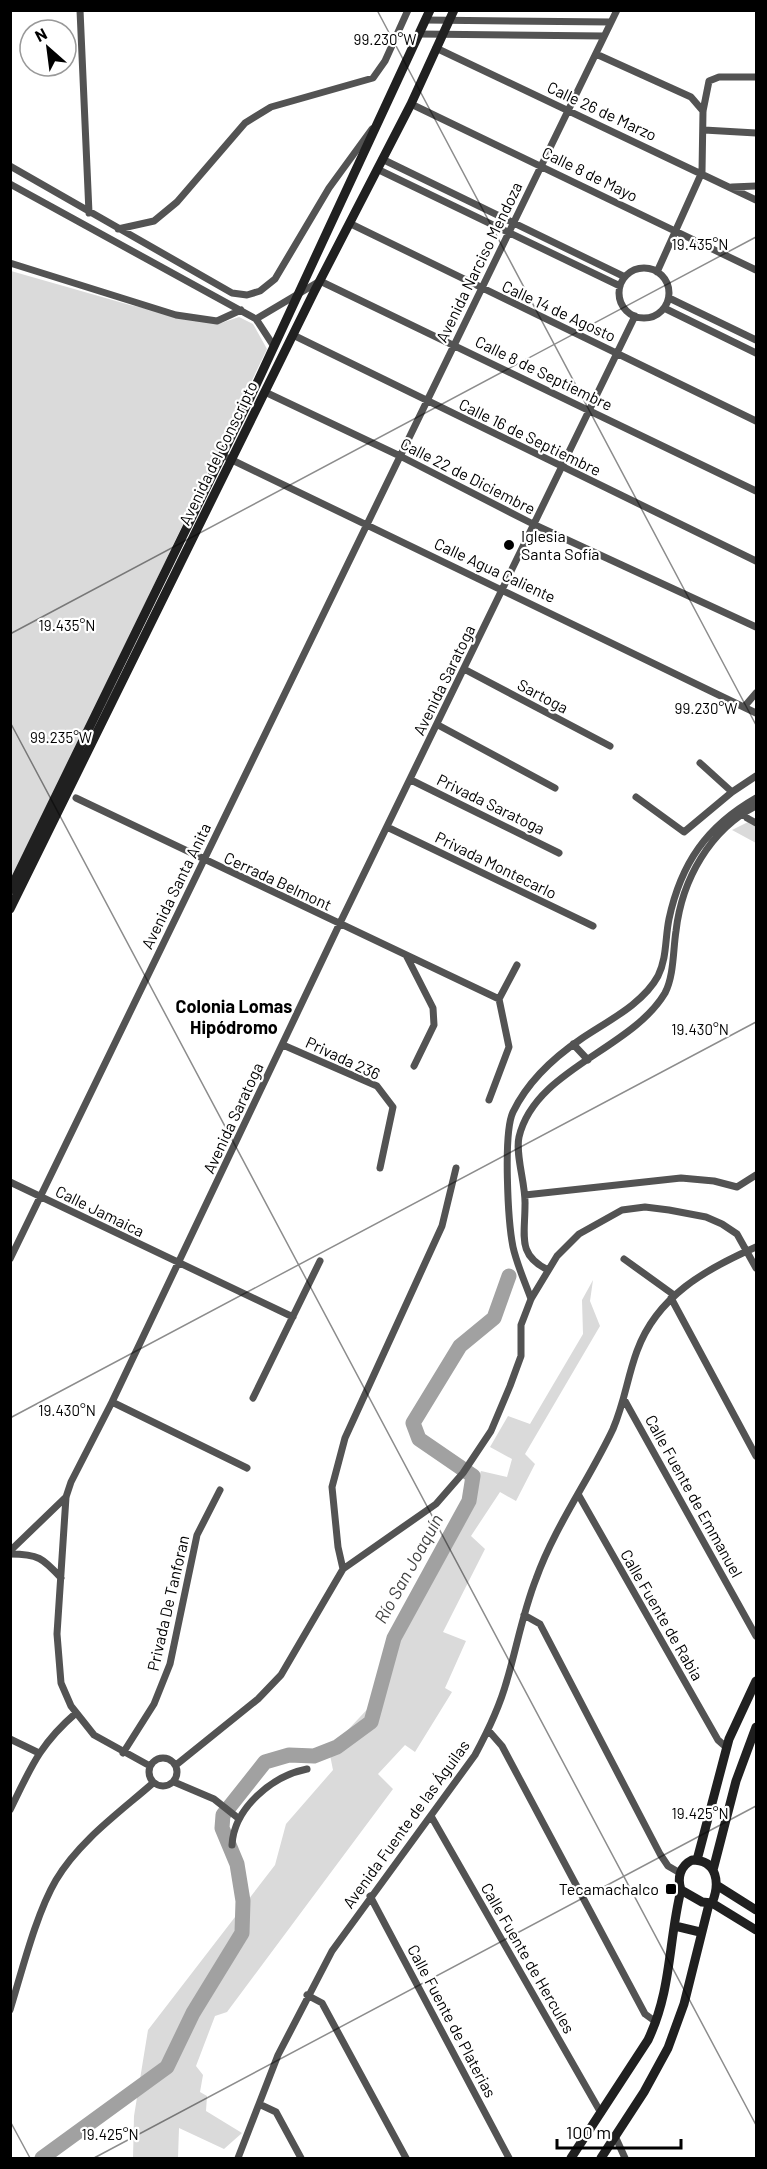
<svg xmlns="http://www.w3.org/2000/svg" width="767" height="2169" viewBox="0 0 767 2169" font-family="Barlow,sans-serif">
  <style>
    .green { fill: #dadada }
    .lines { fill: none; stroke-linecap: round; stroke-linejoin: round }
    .river { stroke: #a1a1a1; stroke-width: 15 }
    .street { stroke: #535353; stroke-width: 7 }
    .secondary { stroke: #202020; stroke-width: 9 }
    .ticks { fill: none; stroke: #000; stroke-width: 1.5; stroke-opacity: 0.45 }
    .poi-dot { fill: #000; stroke: #fff; stroke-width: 2 }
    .labels { text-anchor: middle; stroke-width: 4.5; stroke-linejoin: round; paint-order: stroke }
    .street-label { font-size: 16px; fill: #000; stroke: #fff }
    .poi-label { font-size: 16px; fill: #000; stroke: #fff; text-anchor: start }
    .neighbourhood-label { font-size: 18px; font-weight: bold; fill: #000; stroke: #fff }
    .water-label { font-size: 18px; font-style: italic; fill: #424242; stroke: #fff }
    .ticks-label { font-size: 15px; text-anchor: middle; fill: #000; stroke: #fff; stroke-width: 4.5; stroke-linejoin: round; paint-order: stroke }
  </style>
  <rect width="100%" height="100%" fill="#fff"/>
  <path class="green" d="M 11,271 L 130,305 L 218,324 L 239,317 L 253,324 L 267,349 L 11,883 Z
    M 756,818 L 756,843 L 732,830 Z
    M 593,1280 L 590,1301 L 600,1326 L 525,1454 L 535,1464 L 516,1501 L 500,1492 L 471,1536 L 485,1549 L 443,1632 L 466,1641 L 445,1688 L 452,1692 L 415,1752 L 405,1745 L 378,1774 L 393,1789 L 227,2012 L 215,2016 L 196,2066 L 203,2075 L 200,2092 L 207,2096 L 206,2111 L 242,2133 L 224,2149 L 179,2128 L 178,2158 L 133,2158 L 134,2116 L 148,2030 L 275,1865 L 286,1824 L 333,1770 L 329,1750 L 375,1701 L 392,1636 L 457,1526 L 481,1471 L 507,1477 L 512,1459 L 490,1447 L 508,1416 L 530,1424 L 583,1334 L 582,1300 Z"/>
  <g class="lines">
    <path class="river" d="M 42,2158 L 167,2067 L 193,2013 L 242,1933 L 243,1901 L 237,1864 L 222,1828 L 223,1815 L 265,1762 L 289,1755 L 314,1756 L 337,1747 L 371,1722 L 394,1638 L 469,1501 L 473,1476 L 419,1439 L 413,1423 L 460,1346 L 494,1318 L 509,1276"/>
    <path class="street" d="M 80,10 L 89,213
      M 425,20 L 611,22
      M 419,34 L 604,36
      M 436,48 L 756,200
      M 596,54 L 691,97 L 703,111
      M 411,104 L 756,270
      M 704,130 L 756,133
      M 382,159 L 625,277
      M 10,166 L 232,293 L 247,295 L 260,291 L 275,279 L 329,188 L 372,129
      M 377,169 L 620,286
      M 10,184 L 256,319 L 273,345
      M 732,187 L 756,186
      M 351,224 L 756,421
      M 118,229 L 154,221 L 177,202 L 245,123 L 271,107 L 373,78 L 385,61 L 408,10
      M 10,263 L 176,315 L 217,321 L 241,310
      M619 293a25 25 0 1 1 50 0a25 25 0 1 1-50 0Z
      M 657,272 L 702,172 L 703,111 L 709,81 L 719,77 L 756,77
      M 669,298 L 756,340
      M 664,308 L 756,353
      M 256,319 L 320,281 L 756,491
      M 293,335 L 756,561
      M 265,392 L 400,456 L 535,525 L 756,627
      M 228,458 L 756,713
      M 464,669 L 610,746
      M 744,707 L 756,693
      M 438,725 L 555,788
      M 700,763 L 732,792
      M 411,780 L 559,853
      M 636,797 L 684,832 L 732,792 L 756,776
      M 76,798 L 499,999
      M 741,809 L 747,818 L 756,823
      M 387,827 L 593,926
      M 407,957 L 433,1008 L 434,1025 L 414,1066
      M 499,999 L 517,965
      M 573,1044 L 588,1060
      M 283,1045 L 377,1086 L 393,1107 L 380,1168
      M 489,1100 L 509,1047 L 499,999
      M 10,1182 L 293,1317
      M 525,1195 L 681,1178 L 714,1181 L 737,1187 L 756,1175
      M 10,1259 L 617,10
      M 624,1259 L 674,1295
      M 548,1270 C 517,1255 525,1236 525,1205 C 526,1185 515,1155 519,1137 C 535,1069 631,1050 665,993 C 674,976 673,950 676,931 C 682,879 710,830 756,806
      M 671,1298 L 756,1456
      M 531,1299 C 525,1282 517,1265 513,1247 C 508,1222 503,1133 513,1112 C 528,1081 553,1058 581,1039 C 606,1022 643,1004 658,976 C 667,958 665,938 669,919 C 681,863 707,826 756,798
      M 253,1398 L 320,1261
      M 625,1401 L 756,1636
      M 112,1402 L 247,1468
      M 578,1494 L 718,1740 L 726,1747
      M 10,1551 L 66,1497
      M 10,1554 C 38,1554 43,1558 61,1578
      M 343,1569 L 338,1547 L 332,1487 L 345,1438 L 442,1226 L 456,1168
      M 524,1615 L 540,1624 L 660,1854 L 668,1866 L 680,1873
      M 488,1730 L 502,1746 L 645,2014 L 656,2022
      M 10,1739 L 39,1753
      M 123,1753 L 154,1704 L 170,1664 L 197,1535 L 220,1490
      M149 1772a14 14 0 1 1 28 0a14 14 0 1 1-28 0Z
      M 176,1765 L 258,1699 L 281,1675 L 343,1569 L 436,1504 L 463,1473 L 491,1431 L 510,1386 L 521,1356 L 521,1325 L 531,1299 L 557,1256 L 579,1234 L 622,1210 L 645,1207 L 669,1210 L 706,1217 L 722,1224 L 737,1234 L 756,1268
      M 150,1766 L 94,1735 L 71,1706 L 61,1683 L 57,1634 L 66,1497 L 71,1482 L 112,1402 L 339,925 L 635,316
      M 174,1782 L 214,1799 L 238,1818
      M 10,1810 C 31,1767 40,1744 76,1713
      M 431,1816 L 601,2113
      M 232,1845 C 234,1808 272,1776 307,1769
      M 370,1896 L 509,2158
      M 307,1995 L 322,2003 L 406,2158
      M 10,2010 C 22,1971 36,1914 56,1880 C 79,1841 120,1812 153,1783
      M 259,2104 L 276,2112 L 301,2158
      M 615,2136 L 625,2158
      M 238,2158 L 278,2055 L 332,1951 L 475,1755 C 488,1731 500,1706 507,1680 C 517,1646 523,1612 536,1579 C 555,1526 589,1480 613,1429 C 625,1401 627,1378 637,1351 C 657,1296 706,1269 756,1247"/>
    <path class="secondary" d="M 10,890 L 250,398 L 430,10
      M 10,909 L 314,292 L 411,104 L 454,10
      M 692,1860 C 718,1860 720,1884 712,1903 L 702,1902 L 681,1890 C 677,1878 680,1866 692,1860 Z
      M 697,1860 L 729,1739 L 756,1681
      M 713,1870 L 736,1781 L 756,1727
      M 718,1886 L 756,1910
      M 712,1903 L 756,1930
      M 675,1926 L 700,1932
      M 571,2158 L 648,2040 C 672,1989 668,1943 681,1890
      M 601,2158 L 644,2092 L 668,2048 L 684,2004 L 709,1904"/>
  </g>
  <path class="ticks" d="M 377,10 L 756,725M 10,634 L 756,237M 10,722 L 756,2125M 10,1418 L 756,1022M 10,2121 L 30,2158M 94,2158 L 756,1806"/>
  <g class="poi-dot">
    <circle cx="509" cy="545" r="6"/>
    <rect x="665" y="1883" width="12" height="12" rx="3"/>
  </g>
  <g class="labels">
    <g class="street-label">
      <text transform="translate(602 111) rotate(25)" y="6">Calle 26 de Marzo</text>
      <text transform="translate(590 174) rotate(26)" y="6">Calle 8 de Mayo</text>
      <text transform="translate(479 262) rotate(-64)" y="6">Avenida Narciso Mendoza</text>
      <text transform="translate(559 311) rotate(25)" y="6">Calle 14 de Agosto</text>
      <text transform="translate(544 373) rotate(26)" y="6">Calle 8 de Septiembre</text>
      <text transform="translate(530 437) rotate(26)" y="6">Calle 16 de Septiembre</text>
      <text transform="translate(218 453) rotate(-64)" y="6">Avenida del Conscripto</text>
      <text transform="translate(468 476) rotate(27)" y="6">Calle 22 de Diciembre</text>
      <text transform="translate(495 570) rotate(25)" y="6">Calle Agua Caliente</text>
      <text transform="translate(444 680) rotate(-64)" y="6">Avenida Saratoga</text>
      <text transform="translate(543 696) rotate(28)" y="6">Sartoga</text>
      <text transform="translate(491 804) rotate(26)" y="6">Privada Saratoga</text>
      <text transform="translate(496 865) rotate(26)" y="6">Privada Montecarlo</text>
      <text transform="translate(278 881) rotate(25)" y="6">Cerrada Belmont</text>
      <text transform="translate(176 886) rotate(-64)" y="6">Avenida Santa Anita</text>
      <text transform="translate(343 1058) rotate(25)" y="6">Privada 236</text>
      <text transform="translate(233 1118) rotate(-65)" y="6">Avenida Saratoga</text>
      <text transform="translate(100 1211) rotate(26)" y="6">Calle Jamaica</text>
      <text transform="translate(694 1496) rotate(61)" y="6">Calle Fuente de Emmanuel</text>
      <text transform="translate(168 1603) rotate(-77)" y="6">Privada De Tanforan</text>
      <text transform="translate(662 1615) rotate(60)" y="6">Calle Fuente de Rabia</text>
      <text transform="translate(406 1824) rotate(-54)" y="6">Avenida Fuente de las Águilas</text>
      <text transform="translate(528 1958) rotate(60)" y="6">Calle Fuente de Hercules</text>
      <text transform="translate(452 2021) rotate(62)" y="6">Calle Fuente de Platerias</text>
    </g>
    <g class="poi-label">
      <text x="521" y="542">Iglesia<tspan x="521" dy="18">Santa Sofía</tspan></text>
      <text x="659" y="1895" text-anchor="end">Tecamachalco</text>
    </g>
    <g class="neighbourhood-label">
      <text x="234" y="1013">Colonia Lomas<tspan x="234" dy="21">Hipódromo</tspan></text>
    </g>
    <g class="water-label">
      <text transform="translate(409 1569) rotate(-61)" y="6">Río San Joaquín</text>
    </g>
  </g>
  <g class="ticks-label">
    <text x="385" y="45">99.230°W</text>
    <text x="700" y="250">19.435°N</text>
    <text x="67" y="631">19.435°N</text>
    <text x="706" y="714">99.230°W</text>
    <text x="61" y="743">99.235°W</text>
    <text x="700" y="1035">19.430°N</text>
    <text x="67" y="1416">19.430°N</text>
    <text x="700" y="1819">19.425°N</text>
    <text x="110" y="2140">19.425°N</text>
  </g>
  <rect width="767" height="2169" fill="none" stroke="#000000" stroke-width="24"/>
  <g transform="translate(48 48) rotate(332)"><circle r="28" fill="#ffffff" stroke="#999999" stroke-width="1.5"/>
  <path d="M0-4.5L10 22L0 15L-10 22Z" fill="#000000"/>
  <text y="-9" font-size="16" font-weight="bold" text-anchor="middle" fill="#000000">N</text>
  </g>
  <path d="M557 2139v9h124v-9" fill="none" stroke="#000000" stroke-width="3"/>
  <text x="566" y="2139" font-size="18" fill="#000000" stroke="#ffffff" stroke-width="4.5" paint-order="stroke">100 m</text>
</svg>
